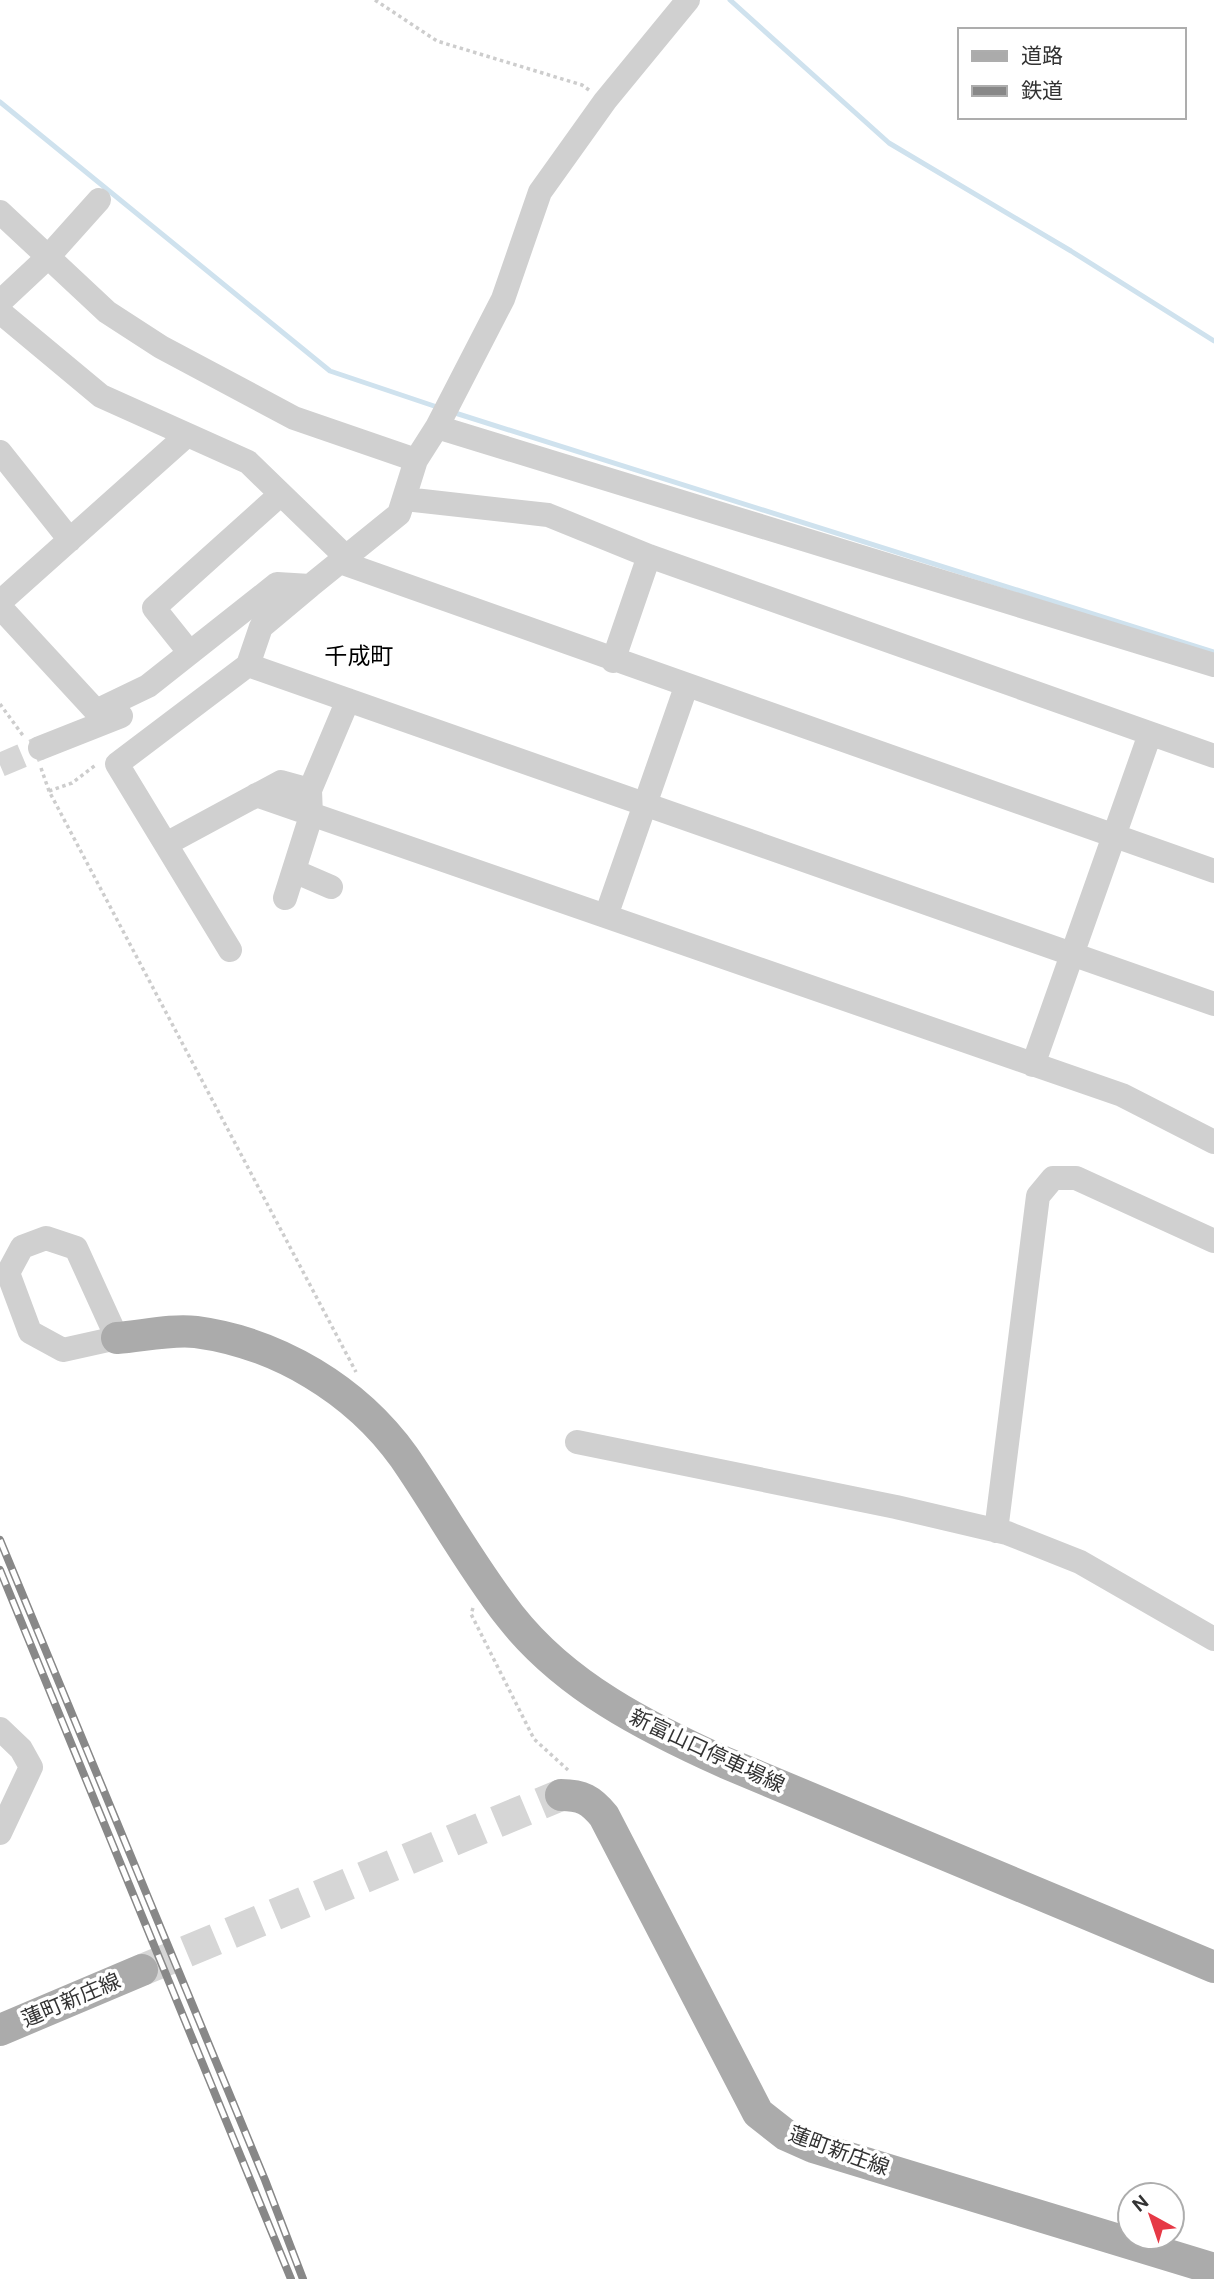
<svg xmlns="http://www.w3.org/2000/svg" width="1214" height="2279" viewBox="0 0 1214 2279" font-family="'DM Sans','Noto Sans JP',sans-serif">
  <style>
    .lines { fill: none; stroke-linecap: round; stroke-linejoin: round }
    .stream { stroke: #cfe2ee; stroke-width: 5 }
    .minor-tunnel { stroke: #d6d6d6; stroke-width: 24; stroke-dasharray: 24 12; stroke-linecap: butt }
    .major-tunnel { stroke: #d6d6d6; stroke-width: 32; stroke-dasharray: 32 16; stroke-linecap: butt }
    .path { stroke: #cdcdcd; stroke-width: 3.5; stroke-dasharray: 3.5 3.5; stroke-linecap: butt }
    .minor { stroke: #d0d0d0; stroke-width: 24 }
    .major { stroke: #ababab; stroke-width: 32 }
    .rail-casing { stroke: #888; stroke-width: 8 }
    .rail { stroke: #fff; stroke-width: 5; stroke-dasharray: 16; stroke-linecap: butt }
    .labels { text-anchor: middle; stroke-width: 7; stroke-linejoin: round; paint-order: stroke }
    .street-label { font-size: 21px; fill: #333; stroke: #fff }
    .neighbourhood-label { font-size: 23px; fill: #000; stroke: #fff }
  </style>
  <rect width="100%" height="100%" fill="#fff"/>
  <g class="lines">
    <path class="stream" d="M 730,0 L 889,143 L 1071,251 L 1214,341
      M 0,102 L 330,371 L 440,408
      M 452,412 L 1214,652"/>
    <path class="minor-tunnel" d="M 0,765 L 40,748"/>
    <path class="major-tunnel" d="M 142,1970 L 561,1795"/>
    <path class="path" d="M 375,0 L 437,41 L 582,85 L 589,90
      M 0,704 L 24,737
      M 41,768 L 49,791 L 356,1372
      M 49,791 L 72,783 L 97,764
      M 473,1608 L 471,1614 L 534,1739 L 568,1770"/>
    <path class="minor" d="M 0,212 L 107,312 L 161,347 L 294,418 L 416,460
      M 0,302 L 47,258 L 99,200
      M 0,312 L 101,396 L 248,462 L 346,557
      M 437,427 L 1214,665
      M 0,452 L 70,540
      M 405,499 L 548,515 L 649,556 L 1214,756
      M 340,562 L 1214,871
      M 0,602 L 186,436
      M 0,607 L 96,711 L 148,686 L 277,584 L 310,586 L 399,514 L 416,460 L 437,427 L 503,299 L 540,192 L 605,101 L 688,0
      M 190,653 L 154,608 L 281,494
      M 613,661 L 649,556
      M 248,665 L 1214,1004
      M 40,748 L 121,716
      M 256,795 L 1122,1095 L 1214,1142
      M 166,844 L 281,782 L 310,790
      M 294,871 L 331,887
      M 285,898 L 311,816 L 310,790 L 348,700
      M 606,916 L 686,687
      M 230,950 L 117,764 L 248,665 L 261,627 L 310,586
      M 1033,1065 L 1150,734
      M 46,1238 L 76,1248 L 117,1338 L 63,1350 L 30,1332 L 8,1273 L 22,1247 Z
      M 577,1442 L 896,1507 L 1007,1533 L 1080,1562 L 1214,1639
      M 996,1531 L 1038,1196 L 1053,1178 L 1076,1178 L 1214,1241
      M 0,1729 L 21,1749 L 31,1767 L 0,1833"/>
    <path class="major" d="M 117,1338 C 142,1336 172,1329 196,1332 C 278,1343 356,1390 404,1457 C 440,1509 470,1565 510,1616 C 565,1686 646,1727 726,1763 L 1214,1967
      M 561,1795 C 582,1795 591,1800 604,1816 L 758,2113 L 786,2135 L 813,2147 L 1214,2269
      M 0,2030 L 142,1970"/>
    <defs>
      <path id="rail" d="M 0,1540 L 265,2180 L 303,2279
        M 0,1570 L 291,2279"/>
    </defs>
    <use href="#rail" class="rail-casing"/>
    <use href="#rail" class="rail"/>
  </g>
  <g class="labels">
    <g class="street-label">
      <text transform="translate(707 1751) rotate(25)" y="7">新富山口停車場線</text>
      <text transform="translate(71 2000) rotate(-23)" y="7">蓮町新庄線</text>
      <text transform="translate(839 2151) rotate(20)" y="7">蓮町新庄線</text>
    </g>
    <g class="neighbourhood-label">
      <text x="359" y="664">千成町</text>
    </g>
  </g>
  <rect x="958" y="28" width="228" height="91" fill="#ffffff" stroke="#adadad" stroke-width="2"/>
  <rect x="972" y="51" width="35" height="10" fill="#ababab" stroke="#adadad" stroke-width="2"/>
  <text x="1021" y="63" font-size="21" fill="#333333">道路</text>
  <rect x="972" y="86" width="35" height="10" fill="#888888" stroke="#adadad" stroke-width="2"/>
  <text x="1021" y="98" font-size="21" fill="#333333">鉄道</text>
  <g transform="translate(1151 2216) rotate(320)"><circle r="33" fill="#ffffff" stroke="#adadad" stroke-width="2"/>
  <path d="M0-5L12 26L0 18L-12 26Z" fill="#e63946"/>
  <text y="-10" font-size="19" font-weight="bold" text-anchor="middle" fill="#333333">N</text>
  </g>
</svg>
